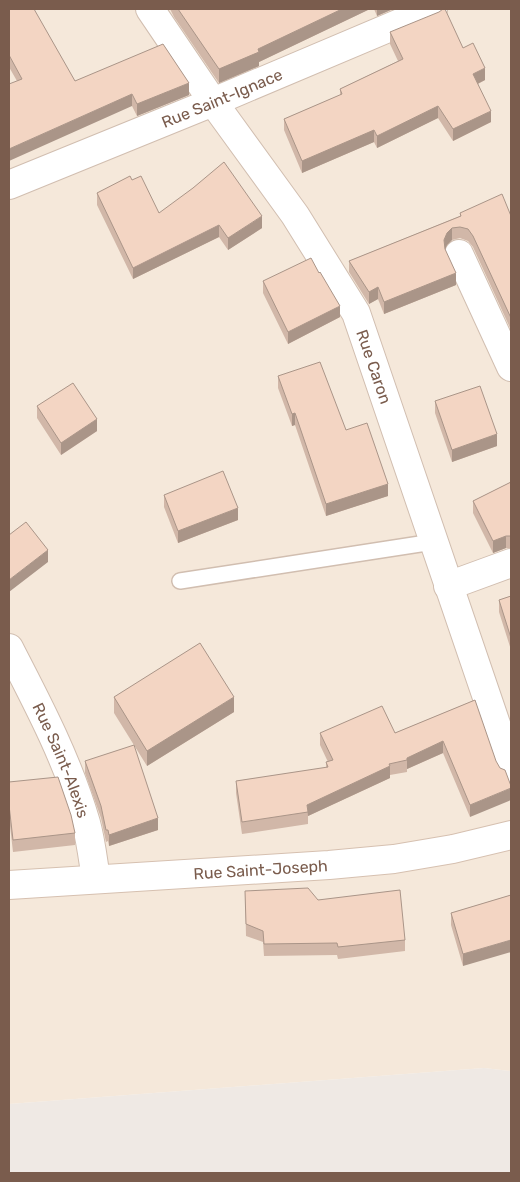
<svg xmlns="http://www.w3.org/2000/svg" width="520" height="1182" viewBox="0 0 520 1182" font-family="Rubik,sans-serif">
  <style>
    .residential { fill: #f5e8da }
    .industrial { fill: #efe9e4 }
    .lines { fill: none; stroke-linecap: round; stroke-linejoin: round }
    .lane-casing { stroke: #d1beb0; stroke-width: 18 }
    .street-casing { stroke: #d1beb0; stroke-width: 30 }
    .secondary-casing { stroke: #d6c0b0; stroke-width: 30 }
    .lane { stroke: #fff; stroke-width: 15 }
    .street { stroke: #fff; stroke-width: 28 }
    .secondary { stroke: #fff; stroke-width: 28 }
    .wall { fill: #d1b7a8 }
    .shaded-wall { fill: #aa9588 }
    .building { fill: #f3d5c3; stroke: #aa9588 }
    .labels { text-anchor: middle; stroke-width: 4.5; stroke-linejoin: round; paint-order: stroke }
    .street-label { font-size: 16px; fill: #7a5c4d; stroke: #fffaf3 }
  </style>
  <rect width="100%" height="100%" fill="#fdf6ec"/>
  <path class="residential" d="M 9,9 L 511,9 L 511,1071 L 484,1068 L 9,1104 Z"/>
  <path class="industrial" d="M 484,1068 L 511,1071 L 511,1173 L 9,1173 L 9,1104 Z"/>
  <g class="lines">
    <defs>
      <path id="lane" d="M 180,581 L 433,542"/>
      <g id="street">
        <path id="s1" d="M 150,9 L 213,102 L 295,215 L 356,313 L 511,768"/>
        <path id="s2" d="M 9,185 L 213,102 L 433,9"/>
        <path d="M 459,254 L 511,367"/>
        <path d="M 448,586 L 511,563"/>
        <path id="s3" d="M 9,648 C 38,704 68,761 86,823 C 91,841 93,860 96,879"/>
      </g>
      <g id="secondary">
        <path id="s4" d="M 9,885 L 329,865 L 394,859 L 453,849 L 511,835"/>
      </g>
    </defs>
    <use href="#lane" class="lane-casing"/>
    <use href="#street" class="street-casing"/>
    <use href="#secondary" class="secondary-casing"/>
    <use href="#lane" class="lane"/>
    <use href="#street" class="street"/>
    <use href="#secondary" class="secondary"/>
  </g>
  <path class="wall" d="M 9,9 L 75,81 L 189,95 L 137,116 L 132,106 L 17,81 L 9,67 Z
    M 170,9 L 370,9 L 259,62 L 259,66 L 219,83 L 174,17 Z
    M 374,9 L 393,9 L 377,16 Z
    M 390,32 L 463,48 L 485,80 L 478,84 L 491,122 L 453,141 L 438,118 L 377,148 L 374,142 L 302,173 L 284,130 L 284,119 L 340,95 L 340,89 L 398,61 L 390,44 Z
    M 132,180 L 159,213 L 262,228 L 228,250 L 219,237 L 133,279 L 97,205 L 97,193 Z
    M 460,213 L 511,216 L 511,330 L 473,247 L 468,241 L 460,238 L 452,240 L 447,245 L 445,249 L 456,285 L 384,314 L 378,299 L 369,304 L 349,272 L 349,261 L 460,216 Z
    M 319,273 L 340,317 L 288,344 L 263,293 L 263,281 Z
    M 278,376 L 346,430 L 388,496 L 326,516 L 295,425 L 292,426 L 278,388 Z
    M 435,401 L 497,446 L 452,462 L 435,413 Z
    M 37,406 L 97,431 L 61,455 L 37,418 Z
    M 511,482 L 511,548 L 506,548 L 493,553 L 473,513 L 473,501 Z
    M 164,495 L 238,520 L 178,543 L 164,507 Z
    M 511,596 L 511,650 L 499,612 L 499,600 Z
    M 114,697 L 234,712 L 147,766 L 114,713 Z
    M 475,700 L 470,817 L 443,753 L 407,769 L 407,772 L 390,775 L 390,778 L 308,816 L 308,824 L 242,834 L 236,793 L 236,781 L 326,768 L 326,762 L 328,762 L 320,745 L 320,733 L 395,733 Z
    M 85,761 L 158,830 L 109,846 L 108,841 L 106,842 L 101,818 L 85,773 Z
    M 9,782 L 75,833 L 75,845 L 13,852 L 9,817 Z
    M 245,891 L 318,900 L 405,940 L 405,951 L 338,959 L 337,955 L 264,956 L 263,942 L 246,936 Z
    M 511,895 L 463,966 L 451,925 L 451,913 Z"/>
  <path class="shaded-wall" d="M 342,9 L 370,9 L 259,62 L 259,66 L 219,83 L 219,69 L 258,49 Z
    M 377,9 L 393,9 L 377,16 Z
    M 485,68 L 485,80 L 473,86 L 473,74 Z
    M 189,83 L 189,95 L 137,116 L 137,104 Z
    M 132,94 L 132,106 L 9,161 L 9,149 Z
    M 438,106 L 438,118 L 377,148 L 377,136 Z
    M 491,111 L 491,122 L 453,141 L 453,129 Z
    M 374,130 L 374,142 L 302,173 L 302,161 Z
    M 262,216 L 262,228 L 228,250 L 228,238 Z
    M 219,225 L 219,237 L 133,279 L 133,268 Z
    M 452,228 L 452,240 L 447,245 L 444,252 L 444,240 L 447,233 Z
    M 456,273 L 456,285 L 384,314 L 384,302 Z
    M 378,287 L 378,299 L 369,304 L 369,292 Z
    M 340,306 L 340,317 L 288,344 L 288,332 Z
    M 295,413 L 295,425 L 292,426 L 292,414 Z
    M 97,419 L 97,431 L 61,455 L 61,443 Z
    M 497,434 L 497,446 L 452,462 L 452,450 Z
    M 388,484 L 388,496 L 326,516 L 326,504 Z
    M 238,508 L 238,520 L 178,543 L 178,531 Z
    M 506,536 L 506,548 L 493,553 L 493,541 Z
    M 48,550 L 48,562 L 9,592 L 9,580 Z
    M 234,697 L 234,712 L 147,766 L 147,751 Z
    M 443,741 L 443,753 L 407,769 L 407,758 Z
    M 390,766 L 390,778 L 308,816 L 307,805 Z
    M 511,788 L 511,800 L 470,817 L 470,805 Z
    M 158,818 L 158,830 L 109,846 L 109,835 Z
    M 511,940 L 511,952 L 463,966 L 463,954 Z"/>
  <path class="building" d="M 9,9 L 34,9 L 75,81 L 163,44 L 189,83 L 137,104 L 132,94 L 9,149 L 9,84 L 22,79 L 9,55 Z
    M 178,9 L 342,9 L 258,49 L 259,52 L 219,69 Z
    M 443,9 L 445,9 L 463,48 L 473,43 L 485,68 L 473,74 L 491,111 L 453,129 L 438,106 L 377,136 L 374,130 L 302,161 L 284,119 L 342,94 L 340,89 L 403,59 L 390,32 L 439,12 Z
    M 224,162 L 262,216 L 228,238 L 219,225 L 133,268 L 97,193 L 130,176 L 132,180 L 141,176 L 159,213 L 193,188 Z
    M 502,194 L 511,216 L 511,318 L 473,236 L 468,229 L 460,227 L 452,228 L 447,233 L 444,240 L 445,249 L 456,273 L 384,302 L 378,287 L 369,292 L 349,261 L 461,216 L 460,213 Z
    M 311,258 L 319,273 L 320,272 L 340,306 L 288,332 L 263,281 Z
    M 320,362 L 346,430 L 367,423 L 388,484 L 326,504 L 295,413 L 292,414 L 278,376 Z
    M 73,383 L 97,419 L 61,443 L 37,406 Z
    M 480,386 L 497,434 L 452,450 L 435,401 Z
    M 223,471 L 238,508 L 178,531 L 164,495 Z
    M 511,482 L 511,536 L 506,536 L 493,541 L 473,501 Z
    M 26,522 L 48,550 L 9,580 L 9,535 Z
    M 511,596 L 511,638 L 499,600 Z
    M 200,643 L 234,697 L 147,751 L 114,697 Z
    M 475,700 L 496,761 L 500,768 L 505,770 L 511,786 L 511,788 L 470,805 L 443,741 L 407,758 L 407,760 L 389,764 L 390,766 L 307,805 L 308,812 L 242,822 L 236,781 L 328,767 L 326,762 L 333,760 L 320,733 L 382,706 L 395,733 Z
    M 134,745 L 158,818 L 109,835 L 108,830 L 106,830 L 101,806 L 85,761 Z
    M 58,777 L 71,815 L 75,833 L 13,840 L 9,805 L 9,782 Z
    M 308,888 L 318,900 L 400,890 L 405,940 L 338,947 L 337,943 L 264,944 L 263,931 L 246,924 L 245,891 Z
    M 511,895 L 511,940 L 463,954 L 451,913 Z"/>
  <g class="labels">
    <g class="street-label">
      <text dy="6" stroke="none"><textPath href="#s2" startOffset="230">Rue Saint-Ignace</textPath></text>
      <text dy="6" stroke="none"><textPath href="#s1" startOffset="424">Rue Caron</textPath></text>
      <text dy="6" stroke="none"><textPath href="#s3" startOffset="124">Rue Saint-Alexis</textPath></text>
      <text dy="6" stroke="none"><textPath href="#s4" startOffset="252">Rue Saint-Joseph</textPath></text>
    </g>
  </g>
  <rect width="520" height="1182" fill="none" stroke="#7a5c4d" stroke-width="20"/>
</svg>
